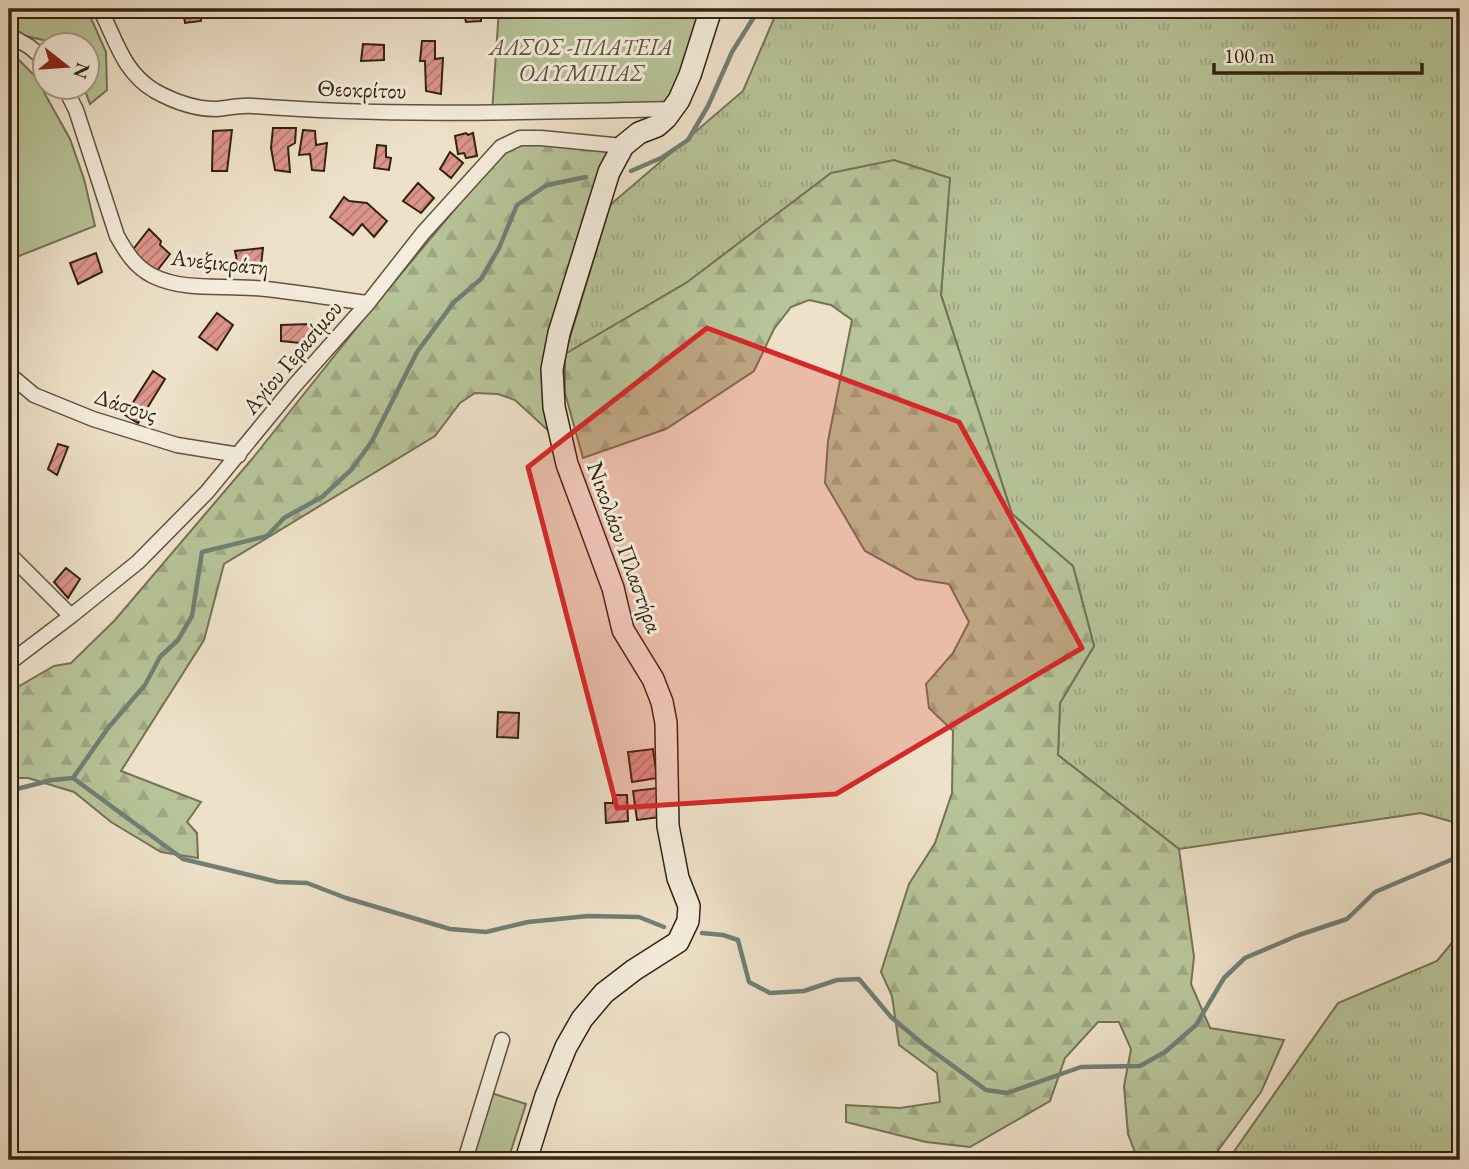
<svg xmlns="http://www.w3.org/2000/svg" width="1469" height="1169" font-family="'EB Garamond',serif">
<defs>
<pattern id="grass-tufts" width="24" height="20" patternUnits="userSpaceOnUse" patternTransform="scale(1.75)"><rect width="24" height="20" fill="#b7c398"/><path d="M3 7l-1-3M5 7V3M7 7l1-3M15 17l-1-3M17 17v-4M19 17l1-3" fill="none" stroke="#9ea782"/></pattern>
<pattern id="forest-firs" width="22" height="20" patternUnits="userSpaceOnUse" patternTransform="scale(1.75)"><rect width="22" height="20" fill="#b7c398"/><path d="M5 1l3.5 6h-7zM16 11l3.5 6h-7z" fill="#9ea782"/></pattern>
<pattern id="building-hatch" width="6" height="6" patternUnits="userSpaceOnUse" patternTransform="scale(1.75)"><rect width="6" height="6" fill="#dd958b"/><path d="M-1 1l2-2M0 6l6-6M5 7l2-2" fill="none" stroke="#b47970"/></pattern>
</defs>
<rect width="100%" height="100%" fill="#eee1c9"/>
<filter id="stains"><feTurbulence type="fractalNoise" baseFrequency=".00286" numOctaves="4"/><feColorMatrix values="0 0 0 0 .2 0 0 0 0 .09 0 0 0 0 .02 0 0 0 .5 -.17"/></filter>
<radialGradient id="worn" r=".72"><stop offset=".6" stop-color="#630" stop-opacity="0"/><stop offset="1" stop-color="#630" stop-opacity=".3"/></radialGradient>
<path fill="url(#grass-tufts)" stroke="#747354" stroke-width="2" d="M778 9H1460V824L1421 813 1179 849 1058 755 1060 703 1094 646 1073 566 1012 514 941 295 949 178 686 283 565 354 610 205 743 91Z
M1460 933V1160H1228L1338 1003 1437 961Z"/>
<path fill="url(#forest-firs)" stroke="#747354" stroke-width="2" d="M530 142 611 151 583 235 552 434 515 400 498 394 475 393 460 403 435 436 224 564 204 640 121 771 201 802 187 822 197 833 198 858 161 852 111 822 74 792 28 778H9V692L54 666 71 663 115 620 252 459 371 310 485 173 515 144Z
M894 160 950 178 941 295 1012 514 1073 566 1094 646 1060 703 1058 755 1179 849 1194 957 1191 984 1210 1028 1284 1040 1261 1092 1211 1160H1138L1128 1134 1124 1086 1131 1049 1119 1022H1098L1065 1058 1050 1101 970 1147 926 1142 846 1122V1105L900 1108 940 1102 937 1073 899 1045 892 996 881 972 909 884 935 843 952 793 953 731 929 708 926 684 953 653 969 622 949 584 916 579 865 551 825 483 828 441 852 320 831 305 809 300 791 307 774 329 754 371 666 429 583 458 565 393V354L686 283 831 173Z"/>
<path fill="#b7c398" stroke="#747354" stroke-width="2" d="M9 9H87L106 52 107 90 90 104 84 88H88V46L52 45 47 41 9 32Z
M499 9H709L673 109 492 113Z
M9 50 35 76 70 139 84 179 95 226 9 260Z
M488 1092 526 1104 508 1160H467Z"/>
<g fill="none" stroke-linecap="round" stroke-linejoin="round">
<path stroke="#707f75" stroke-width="4.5" d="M631 171 661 158 688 140 708 106 732 52 759 9
M73 778 183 859 278 882 307 883 346 898 450 929 486 932 528 922 588 916 639 917 664 927
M9 791 52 780 73 778 108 728 145 685 160 657 178 640 192 616 202 552 267 536 284 518 322 497 352 469 372 441 417 352 454 302 481 279 499 248 517 205 547 185 586 177
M702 933 723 935 738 940 749 982 770 993 804 991 837 980 859 979 891 1017 923 1044 986 1090 1007 1093 1081 1067 1140 1066 1165 1052 1196 1025 1224 978 1245 958 1299 935 1347 919 1375 892 1460 856"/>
</g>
<path fill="url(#building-hatch)" stroke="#322310" stroke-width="2" d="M183 9H200L201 21 185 23Z
M454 9H481V21L466 22 465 18 454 16Z
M422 41H435V59L443 58 441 94 426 91 425 61H420Z
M363 44 384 45V60L361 61Z
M273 128H296L295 143 288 147 290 172 275 170 271 148Z
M232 130 227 171H212L213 131Z
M303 130 315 131 316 145 327 143 324 171 312 170 310 154 299 155Z
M466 133 468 135 473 133 477 156 466 158 464 153 458 154 455 136Z
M377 145 386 146V157L391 158 389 170 374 168Z
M450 152 463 163 451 178 440 169Z
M418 183 434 198 421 213 403 201Z
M344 197 349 201 367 203 387 221 374 237 362 224 353 235 330 217Z
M149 229 161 241 160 245 170 254 156 272 131 252Z
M263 248 261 265 238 266 235 251Z
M96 253 102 272 78 284 70 263Z
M217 313 233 325 217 350 199 337Z
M310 324V344L281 341V325Z
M153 371 165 379 138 423 125 415Z
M58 444 68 447 57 475 48 469Z
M66 568 80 579 68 598 54 582Z
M498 712 519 713 518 738 497 737Z
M653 749 657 778 632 782 628 752Z
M658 788 661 817 637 820 633 791Z
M613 795H627L628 821 606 823 605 803H613Z"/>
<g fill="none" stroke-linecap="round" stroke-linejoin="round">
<g stroke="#61523e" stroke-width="17">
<path id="street" d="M100 9C116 40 123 72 155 91 173 101 195 109 216 109 228 108 240 105 253 106 393 117 533 112 673 109
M9 35 30 47 46 61
M65 88 76 110 117 236C126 252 135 267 153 276 184 291 220 285 254 288 292 291 330 298 368 303
M9 374 34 395 93 419 177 445 239 455
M9 554 71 616
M9 663 71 616 138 562 207 492 295 385 368 303 423 233 501 147 520 138H541L623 146
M465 1160 502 1040"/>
</g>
<g stroke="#322310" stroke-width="24">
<path id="secondary" d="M526 1160 546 1096 566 1047 582 1019 604 993 634 970 678 942 688 921 689 906 678 878 668 826 666 723 662 702 653 679 623 630 613 588 567 464 554 407 552 369 559 333 609 172 623 146 639 133 657 126 666 118 679 100 690 75 711 9"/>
</g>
<use href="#street" stroke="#f4ecdc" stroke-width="14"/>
<use href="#secondary" stroke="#f4ecdc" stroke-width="21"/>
</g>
<path fill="#d62828" fill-opacity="0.2" stroke="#d62828" stroke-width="5" stroke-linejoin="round" d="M707 328 959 422 1082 648 836 794 617 808 528 467Z"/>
<g text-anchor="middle" stroke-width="6" stroke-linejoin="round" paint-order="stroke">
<g font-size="23" font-style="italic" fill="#5a5339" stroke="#f4ecdc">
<text x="581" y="55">ΑΛΣΟΣ -ΠΛΑΤΕΙΑ<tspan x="581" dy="26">ΟΛΥΜΠΙΑΣ</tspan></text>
</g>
<g font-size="23" fill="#322310" stroke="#f4ecdc">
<text transform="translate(362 89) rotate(2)" y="8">Θεοκρίτου</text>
<text transform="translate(220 262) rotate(6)" y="8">Ανεξικράτη</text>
<text transform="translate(292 357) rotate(-50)" y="8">Αγίου Γερασίμου</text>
<text transform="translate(126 405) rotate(18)" y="8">Δάσους</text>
<text transform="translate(625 547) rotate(70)" y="8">Νικολάου Πλαστήρα</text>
</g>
</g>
<rect width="1469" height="1169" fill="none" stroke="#eee1c9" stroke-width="35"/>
<rect x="10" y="10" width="1448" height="1148" fill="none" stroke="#322310" stroke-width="3.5"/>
<rect x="18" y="18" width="1434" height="1134" fill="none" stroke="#322310" stroke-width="2"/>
<g transform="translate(66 66) rotate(107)"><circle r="33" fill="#f4ecdc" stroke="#a69c8a" stroke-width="2"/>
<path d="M0-5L12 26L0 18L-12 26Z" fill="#8f2418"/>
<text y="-10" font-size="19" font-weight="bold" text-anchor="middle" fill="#322310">N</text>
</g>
<path d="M1214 63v10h208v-10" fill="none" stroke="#322310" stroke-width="3.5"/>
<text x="1224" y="63" font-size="21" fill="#322310" stroke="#f4ecdc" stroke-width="5" paint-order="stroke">100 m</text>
<rect width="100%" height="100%" filter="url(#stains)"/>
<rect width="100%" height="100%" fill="url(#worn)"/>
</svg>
